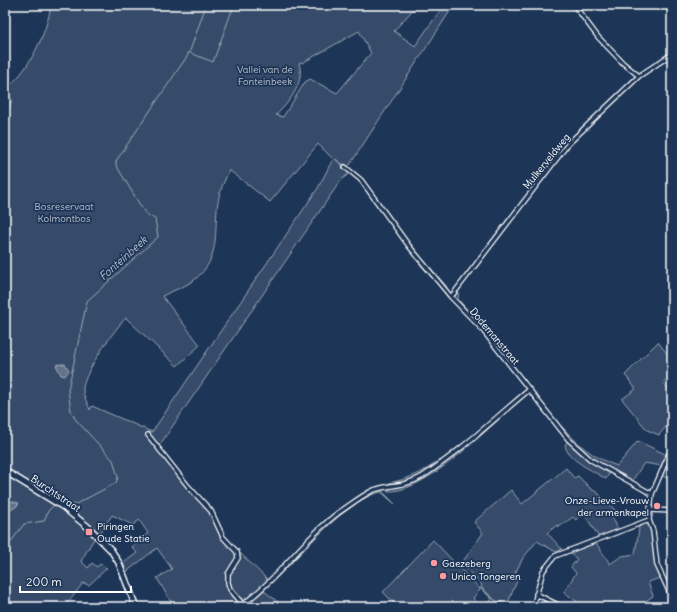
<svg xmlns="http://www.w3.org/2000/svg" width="677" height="612" font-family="Delius,sans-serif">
<rect width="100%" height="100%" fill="#1d3557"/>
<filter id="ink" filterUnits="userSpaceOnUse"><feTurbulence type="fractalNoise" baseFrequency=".025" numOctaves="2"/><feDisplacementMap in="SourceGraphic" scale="8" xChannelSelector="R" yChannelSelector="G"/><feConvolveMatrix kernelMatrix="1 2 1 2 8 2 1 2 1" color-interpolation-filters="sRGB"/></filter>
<g filter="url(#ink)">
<path fill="#364b69" stroke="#9aa5b4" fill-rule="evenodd" d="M51 5H417L394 31 415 46 444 5H454L349 166 347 167 335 159 351 172 341 180 159 446 150 435 158 450 194 496 213 515 218 530 227 544 237 553C236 560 233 563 230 568 221 581 233 593 240 604L236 607H174L157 578 172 569 157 548 125 573 122 564 137 553 132 547 148 533 139 520 133 525 112 515 99 535 68 506 5 467V118L12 100 5 89C28 73 47 33 51 5ZM359 31 371 53 337 93 310 79 305 82 283 117 276 115C290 102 305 82 299 63L301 62 302 63ZM318 144 333 159 318 188 152 432 92 406 90 410C88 404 83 396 83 389 83 374 115 328 126 318L177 366 200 345 162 296C172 291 184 287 193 281 225 257 211 225 220 193 222 185 226 178 229 170L270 202Z
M408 242 447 287 444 291 410 253 414 250Z
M459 288 458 299 509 360 508 361 455 300V293Z
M658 342 672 360V381L669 378 663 382 672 393V408L669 407 668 414 672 420 659 435 647 430 622 399 636 389 625 375Z
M499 417 500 418C476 440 421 494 387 491L389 483C411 478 422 473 440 460L443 463 457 453Z
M561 426C579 445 592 457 617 466L638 441 667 455 662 466 644 463 632 481 595 464 610 472 606 479C594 471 567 460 565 445L569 439 560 428Z
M667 460 672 464V480L660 475Z
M566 468 574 478 578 476 591 489 598 493 616 511 611 514 618 529 599 537 584 514 576 520 573 517 559 527 557 525 547 533 562 549 556 552 537 541 523 558 512 579 517 581 507 605 496 601 481 587 482 585 461 564 483 533 474 522 511 490 522 504Z
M5 474 60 507 95 537 81 561 88 568 92 563 97 567 100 564 107 568 89 585 83 583 65 607H5V510L13 509 19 504 5 500Z
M381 490 395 504 381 492C344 500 300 557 271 583L327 524 370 493Z
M645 522 651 528 654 560 660 578 648 582 653 596 647 600 651 605 656 603 659 607H584L564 592 576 573 571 567 577 559 570 553 596 543 610 564 622 556 635 554 639 529 637 525Z
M433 540 479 588H480C490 596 496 602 508 607H485L492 599 480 588V590L473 598 480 607H398L383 592Z
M239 552 269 581 244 602 232 589 229 576 239 557Z
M263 590 284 607H246V604Z"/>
<path fill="#617289" stroke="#a0aab8" d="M59 364H65L69 370 65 376 61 375 56 365Z
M5 500 19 503 13 509 5 510Z"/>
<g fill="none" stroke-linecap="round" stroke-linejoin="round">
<path stroke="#a0aab8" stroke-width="1" d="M190 51 206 5
M57 499 59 497 74 505 116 483 118 477 113 460 76 420 71 411 68 390 87 301 158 237 155 219 146 214 143 210 116 165V161L188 55V52L213 62 234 5
M5 550 24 524 44 521 48 511 54 505"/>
<g stroke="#fff" stroke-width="6">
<path id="street" d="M574 5 598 37 623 63 639 76
M345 167 361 180 409 246 451 297 481 328 568 439 591 460 652 494
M451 297 568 144 639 76 672 54
M148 435 188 486 211 511 223 537 237 552 238 558 228 574V583L230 589 245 607
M672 447 652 494 649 520 653 531 657 565 672 598
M651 510 672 511
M536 594 562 607
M239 607C278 580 302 540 338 513 349 506 362 495 374 490 391 484 405 487 423 476 461 451 494 419 529 390
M533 607 543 571 555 556 649 520"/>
</g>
<g stroke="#fff" stroke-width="8">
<path id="secondary" d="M5 471 62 506 88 527 111 550 119 563 136 607"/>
</g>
<use href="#street" stroke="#1d3557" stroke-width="3.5"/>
<use href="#secondary" stroke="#1d3557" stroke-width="5"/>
</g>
</g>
<g fill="#ff9aa2" stroke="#1d3557" stroke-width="1.5">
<circle cx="657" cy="506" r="4"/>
<rect x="85" y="528" width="8" height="8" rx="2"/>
<circle cx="434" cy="563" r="4"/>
<circle cx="443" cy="576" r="4"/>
</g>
<g text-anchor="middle" stroke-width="3.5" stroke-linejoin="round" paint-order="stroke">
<g font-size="10" fill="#b9c0ca" stroke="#1d3557">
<text x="265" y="73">Vallei van de<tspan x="265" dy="12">Fonteinbeek</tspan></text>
<text x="64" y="210">Bosreservaat<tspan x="64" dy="12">Kolmontbos</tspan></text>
</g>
<g font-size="10" fill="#fff" stroke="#1d3557">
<text transform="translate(546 161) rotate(-51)" y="4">Mulkerveldweg</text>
<text transform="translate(495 336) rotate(50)" y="4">Dodemanstraat</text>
<text transform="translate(56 493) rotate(34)" y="4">Burchtstraat</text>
</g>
<g font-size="10" fill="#fff" stroke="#1d3557" text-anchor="start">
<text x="649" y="504" text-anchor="end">Onze-Lieve-Vrouw<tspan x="649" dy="12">der armenkapel</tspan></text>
<text x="97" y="530">Piringen<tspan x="97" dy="12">Oude Statie</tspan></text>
<text x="442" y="567">Gaezeberg</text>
<text x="451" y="580">Unico Tongeren</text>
</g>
<g font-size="11" font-style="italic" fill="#b8c0ca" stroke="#1d3557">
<text transform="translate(123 258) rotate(-42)" y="4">Fonteinbeek</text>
</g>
</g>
<rect width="677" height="612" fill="none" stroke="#1d3557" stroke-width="20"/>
<rect x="10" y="10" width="657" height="592" fill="none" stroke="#fff" stroke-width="1.5" filter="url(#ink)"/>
<path d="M20 586v6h111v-6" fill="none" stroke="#ffffff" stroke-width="2"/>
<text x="26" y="586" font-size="12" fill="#ffffff" stroke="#1d3557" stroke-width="3" paint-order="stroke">200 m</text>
</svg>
